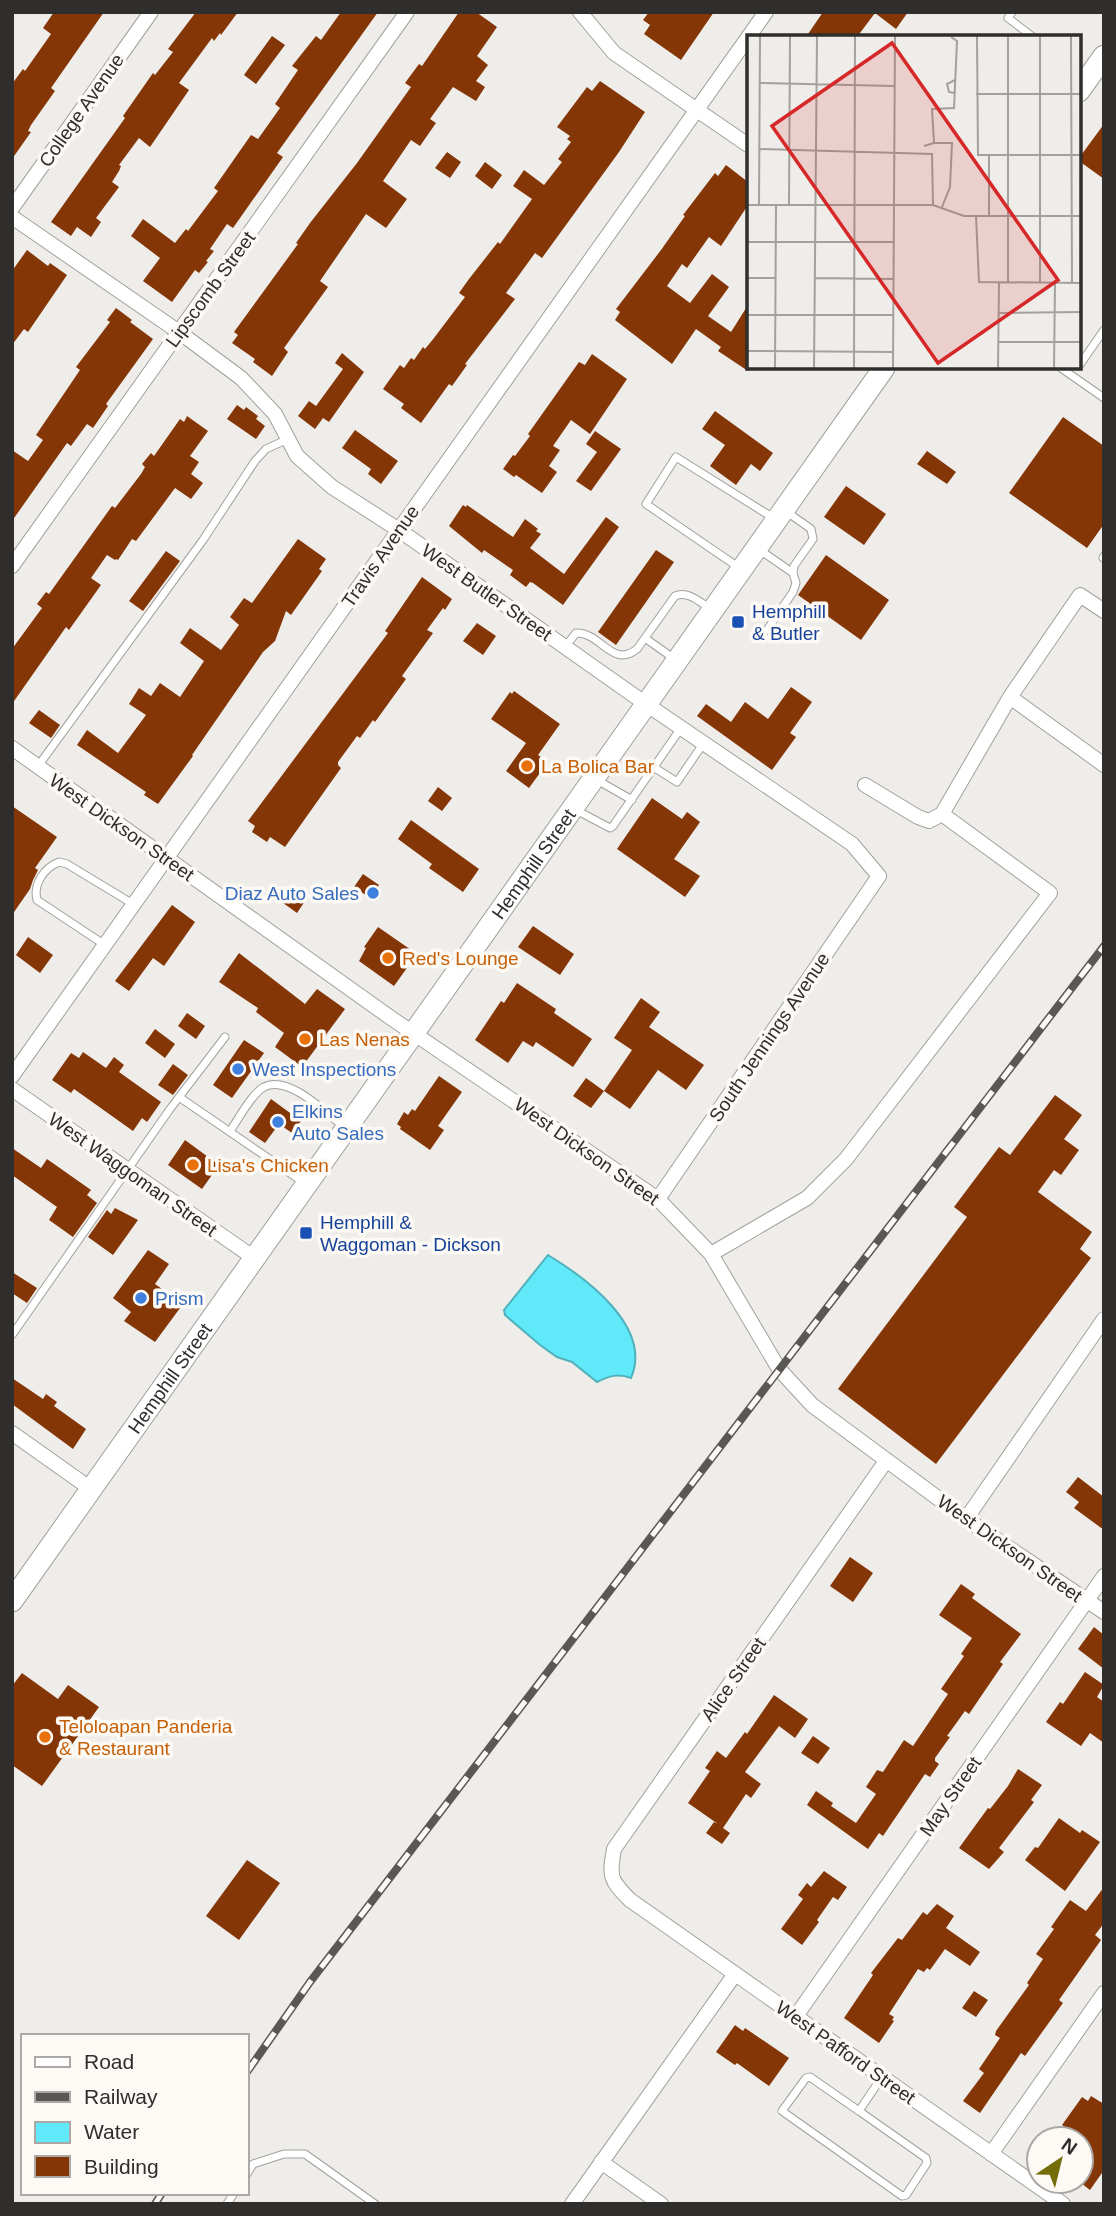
<svg xmlns="http://www.w3.org/2000/svg" width="1116" height="2216" font-family="Arial,sans-serif">
<rect width="100%" height="100%" fill="#efede9"/>
<path fill="#5fe9f9" stroke="#51b1bc" stroke-width="2" d="M548 1255C586 1278 653 1327 631 1378 618 1373 609 1376 597 1382L572 1362 557 1357 540 1345 505 1315 504 1310Z"/>
<path fill="#853607" d="M54 12H104L51 88 55 91 31 125 28 131 31 132 12 159V84L23 69 25 71 51 34 43 28Z
M196 12H238L221 35 220 33 214 41 212 38 179 83 189 90 150 147 139 138 119 165 121 166 119 171 112 182 119 187 96 218 101 222 91 237 77 227 71 236 51 222 125 118 123 116 153 73 155 75 173 52 168 49Z
M341 12H378L277 153 283 157 233 228 227 224 210 249 214 251 206 261 208 262 199 273 195 270 172 302 143 281 160 258 131 236 143 219 175 243 186 229 188 231 218 191 214 188 251 135 258 139 280 108 275 104 298 70 292 66 316 36 321 40Z
M459 12H476L497 27 477 56 488 65 476 81 485 87 476 101 453 87 430 119 436 123 420 146 411 140 383 181 407 199 386 228 366 214 320 281 328 287 284 348 288 352 272 376 253 362 255 359 232 343 238 335 234 332 298 244 296 243 310 223 357 163 411 87 405 83 419 64 422 66Z
M649 12H714L681 60 644 34 650 25 643 20Z
M823 12H908L896 29 875 13 857 37H806Z
M272 36 285 45 256 84 244 75Z
M600 81 645 112 619 152 542 258 535 253 506 293 515 299 465 364 467 365 452 386 449 384 421 423 401 408 404 404 383 389 400 365 404 368 411 358 414 360 423 347 425 349 434 338 465 297 459 293 469 279 498 242 500 244 532 199 513 186 524 170 544 185 562 162 558 159 571 142 567 139 570 136 557 127 587 87 592 91Z
M1104 124V179L1079 161V158Z
M447 152 461 162 450 178 435 168Z
M485 162 502 175 492 189 475 176Z
M726 165 748 182V205L721 246 709 237 687 268 682 264 667 286 690 303 712 274 729 287 708 316 731 332 748 305V371L718 351 721 347 696 329 672 364 615 320 620 312 616 309 661 250 685 216 683 215 715 173 718 176Z
M27 250 48 266 50 263 67 275 28 332 24 329 12 345V271Z
M116 308 132 320 130 322 153 339 106 404 108 406 93 428 87 424 71 446 67 443 12 521V450L28 461 43 440 36 435 80 370 76 367 110 322 107 320Z
M342 353 364 372 329 422 323 418 315 429 298 416 309 401 316 406 343 369 335 363Z
M592 354 627 379 590 434 571 420 553 446 560 450 549 466 557 472 542 493 516 475 514 477 503 469 513 455 515 456 530 436 528 434 579 362 585 365Z
M237 405 244 410 246 407 258 416 256 419 265 426 256 439 227 419Z
M715 411 773 453 760 471 751 464 736 485 710 466 725 445 702 429Z
M187 416 208 431 190 456 199 462 191 474 203 483 191 499 175 488 136 541 132 539 118 560 116 559 115 560 107 555 91 578 101 585 69 630 66 627 12 704V649L42 608 37 604 46 592 49 594 112 506 115 508 141 474 145 467 142 464 151 453 154 456 180 419 184 422Z
M1063 417 1104 446V524L1087 548 1009 493Z
M355 430 398 461 381 484 368 474 371 469 342 448Z
M595 431 621 449 591 491 576 481 597 452 586 444Z
M927 451 956 472 947 484 917 464Z
M846 486 886 514 864 545 824 517Z
M463 505 466 507 467 505 513 537 525 519 538 529 536 531 541 534 530 548 564 574 606 517 619 527 563 605 533 583 530 582 526 587 510 575 513 570 484 550 482 553 449 526Z
M298 539 326 559 319 569 322 571 291 615 286 611 275 641 263 652 192 755 193 756 158 804 144 795 146 792 77 745 87 730 118 753 146 715 129 704 139 688 151 696 160 683 180 697 204 661 180 643 190 628 221 650 239 625 230 617 244 598 252 603Z
M656 550 674 562 616 645 598 632Z
M166 551 180 561 143 611 129 601Z
M826 555 889 600 861 640 798 595Z
M422 577 452 599 445 610 443 608 427 630 433 633 402 676 406 679 375 722 373 720 360 738 357 736 338 762V765L341 768 285 847 270 837 267 842 252 832 255 826 248 821 388 633 385 631Z
M477 623 496 636 483 655 463 641Z
M791 687 812 702 790 733 796 737 772 770 697 716 706 704 731 722 745 702 768 719Z
M514 691 560 724 538 755 548 762 529 788 506 771 526 743 491 719 510 692 512 694Z
M39 710 60 725 51 738 29 723Z
M438 787 452 798 442 811 428 801Z
M652 798 682 819 687 812 700 822 674 859 700 876 685 897 617 849Z
M12 806 57 837 35 868 38 870 33 880 30 889 12 915Z
M411 820 479 869 463 892 429 868 432 864 398 839Z
M363 874 379 885 370 898 354 887Z
M287 888 305 901 297 913 279 900Z
M172 905 195 922 164 966 153 958 129 991 115 981Z
M533 926 574 954 560 975 518 947Z
M378 927 417 954 394 986 359 961 366 948 364 947Z
M28 937 53 955 40 973 16 955Z
M239 953 305 1004 317 989 345 1009 302 1067 275 1047 284 1033 256 1012 258 1008 219 982Z
M517 983 556 1009 554 1013 592 1039 573 1067 536 1042 533 1047 523 1041 508 1063 475 1040 501 1001 504 1003Z
M641 998 660 1012 649 1027 704 1065 686 1090 658 1070 630 1109 604 1091 632 1050 614 1038Z
M187 1013 205 1026 196 1039 178 1026Z
M155 1029 175 1044 165 1058 145 1043Z
M244 1040 264 1053 232 1098 213 1085Z
M83 1052 106 1068 114 1057 124 1065 119 1072 161 1102 147 1122 142 1118 133 1131 74 1089 71 1093 52 1080 71 1053 79 1058Z
M173 1064 188 1075 173 1095 158 1085Z
M439 1076 462 1092 438 1126 444 1130 430 1150 400 1129 401 1127 397 1124 404 1112 408 1115 412 1109 415 1111Z
M586 1078 604 1091 591 1108 573 1096Z
M1055 1095 1082 1115 1064 1139 1079 1150 1061 1175 1054 1170 1038 1192 1092 1232 1080 1249 1091 1258 936 1464 838 1389 967 1217 954 1207 999 1147 1010 1155Z
M271 1099 301 1121 292 1133 279 1124 265 1143 249 1132Z
M185 1140 219 1165 202 1189 168 1165Z
M12 1148 41 1168 47 1159 91 1190 87 1195 97 1203 73 1237 49 1220 57 1207 12 1175Z
M115 1208 138 1220 113 1255 88 1237 107 1210 111 1214Z
M148 1250 169 1264 155 1284 183 1304 155 1342 124 1321 131 1312 113 1298Z
M12 1272 37 1288 27 1303 12 1293Z
M12 1378 43 1399 46 1394 57 1402 54 1406 86 1429 73 1449 12 1404Z
M1078 1477 1104 1497V1530L1074 1508 1079 1502 1066 1492Z
M850 1557 873 1573 853 1602 830 1586Z
M961 1584 975 1594 972 1598 1021 1634 1000 1662 1003 1664 969 1714 965 1711 947 1736 950 1737 935 1758V1761L939 1764 930 1777 925 1774 883 1836 879 1833 868 1849 807 1805 816 1791 833 1803 831 1806 856 1823 876 1794 866 1787 877 1770 883 1772 904 1740 913 1746 948 1694 941 1689 964 1656 961 1654 972 1638 939 1615Z
M1094 1627 1104 1635V1669L1078 1649Z
M1085 1672 1104 1685 1097 1697 1104 1702V1743L1090 1733 1081 1746 1046 1722 1060 1702 1063 1704Z
M22 1673 58 1699 68 1685 99 1707 42 1786 12 1765V1686Z
M774 1695 808 1719 795 1738 779 1726 745 1772 761 1784 751 1798 746 1794 723 1828 730 1833 722 1844 706 1833 714 1822 718 1824 688 1803 710 1771 705 1768 717 1751 726 1758 745 1732 747 1734Z
M813 1736 830 1748 818 1764 801 1753Z
M1018 1769 1042 1785 1031 1800 1034 1802 999 1848 1004 1852 989 1869 959 1848 988 1808 990 1809 1008 1786Z
M1059 1818 1080 1833 1082 1830 1100 1842 1065 1891 1025 1860 1035 1847 1038 1848Z
M247 1860 280 1883 239 1940 206 1916Z
M824 1871 847 1887 838 1900 833 1897 817 1920 819 1922 802 1945 781 1929 803 1899 798 1895 807 1883 811 1887Z
M1104 1887V1923L1095 1935 1101 1940 1059 2000 1063 2003 1025 2056 1021 2053 980 2113 963 2101 984 2073 979 2069 1000 2038 995 2035 996 2031 1029 1985 1027 1983 1043 1959 1036 1954 1054 1929 1051 1927 1070 1900 1086 1911Z
M937 1904 954 1916 946 1928 980 1952 970 1966 945 1949 930 1970 927 1968 924 1972 918 1969 889 2014 894 2017 892 2020 894 2021 879 2043 844 2018 873 1975 871 1973 898 1938 902 1940 923 1912 927 1915Z
M974 1991 988 2000 976 2017 962 2008Z
M735 2025 743 2031 745 2028 789 2058 769 2086 737 2063 735 2065 716 2052Z
M1091 2096 1104 2104V2170L1090 2190 1081 2183V2139H1061L1068 2129 1062 2125 1082 2097 1088 2101Z"/>
<g fill="none" stroke-linecap="round" stroke-linejoin="round">
<g stroke="#a2a09c" stroke-width="9">
<path id="service" d="M1012 12 1008 18 1033 37
M1079 366 1104 330
M1061 368 1104 398
M760 550 793 573
M1103 558 1104 556
M741 569 646 504 676 457 775 519
M767 630 793 592 796 583 793 573 794 566 813 539 811 529 787 512
M645 638 676 660
M565 647 576 633C601 632 612 669 637 649L675 596C688 590 701 603 712 610
M38 766 203 540 255 461 266 449 288 439
M655 768 677 782 703 744
M597 780 632 800
M576 810 610 828 613 826 681 728
M105 945 37 900C33 884 44 868 59 862L67 864 133 904
M179 1097 306 1184
M230 1131C238 1120 252 1093 264 1087 288 1074 326 1113 344 1127
M12 1335 170 1109 225 1037
M859 2111 926 2158 927 2163 906 2195 902 2196 782 2111 806 2078 810 2077 859 2111 882 2077
M247 2174 253 2164 284 2154H305L375 2204
M227 2204 234 2193"/>
</g>
<g stroke="#a2a09c" stroke-width="16">
<path id="minor" d="M580 12 614 53 748 145
M12 208 151 12
M12 217 179 332 241 378 275 414 297 456 332 487 399 530 646 704 852 844 879 876 658 1199
M12 566 407 12
M1010 697 1104 765
M12 748 391 1018 658 1199 711 1254 779 1369 812 1405 966 1519 1104 1612
M865 785 918 817 929 821 942 814 1010 697 1080 595 1104 611
M12 1076 766 12
M12 1089 254 1258
M711 1254 807 1198 846 1159 1050 893 942 814
M12 1433 91 1489
M886 1461 614 1849C609 1877 610 1880 630 1900L1063 2204
M966 1519 1104 1319
M796 2016 1104 1576
M991 2154 1104 1993
M601 2162 661 2204
M572 2204 735 1974"/>
</g>
<g stroke="#a2a09c" stroke-width="23">
<g id="secondary">
<path d="M1079 91 1104 56"/>
<path id="s1" d="M12 1601 884 368"/>
</g>
</g>
<use href="#service" stroke="#fff" stroke-width="7"/>
<use href="#minor" stroke="#fff" stroke-width="14"/>
<use href="#secondary" stroke="#fff" stroke-width="21"/>
<g stroke="#595855" stroke-width="8">
<path id="rail" d="M247 2072 310 1982 1104 946
M155 2204 162 2193"/>
</g>
<use href="#rail" stroke="#fdfaf6" stroke-width="5" stroke-dasharray="16" stroke-linecap="butt"/>
</g>
<g fill="#1a4fb4" stroke="#fdfaf6" stroke-width="2.5">
<rect x="731" y="615" width="14" height="14" rx="3.5"/>
<rect x="299" y="1226" width="14" height="14" rx="3.5"/>
</g>
<g fill="#e8710a" stroke="#fdfaf6" stroke-width="2.5">
<circle cx="527" cy="766" r="7"/>
<circle cx="388" cy="958" r="7"/>
<circle cx="305" cy="1039" r="7"/>
<circle cx="193" cy="1165" r="7"/>
<circle cx="45" cy="1737" r="7"/>
</g>
<g fill="#3f7fe0" stroke="#fdfaf6" stroke-width="2.5">
<circle cx="373" cy="893" r="7"/>
<circle cx="238" cy="1069" r="7"/>
<circle cx="278" cy="1122" r="7"/>
<circle cx="141" cy="1298" r="7"/>
</g>
<g text-anchor="middle" stroke-width="7" stroke-linejoin="round" paint-order="stroke">
<g font-size="19" fill="#2f2e2c" stroke="#fdfaf6">
<text transform="translate(81 110) rotate(-55)" y="7">College Avenue</text>
<text transform="translate(210 289) rotate(-54)" y="7">Lipscomb Street</text>
<text transform="translate(380 556) rotate(-55)" y="7">Travis Avenue</text>
<text transform="translate(487 592) rotate(35)" y="7">West Butler Street</text>
<text transform="translate(122 827) rotate(35)" y="7">West Dickson Street</text>
<text dy="7" stroke="none"><textPath href="#s1" startOffset="903">Hemphill Street</textPath></text>
<text transform="translate(769 1037) rotate(-56)" y="7">South Jennings Avenue</text>
<text transform="translate(587 1151) rotate(35)" y="7">West Dickson Street</text>
<text transform="translate(133 1174) rotate(35)" y="7">West Waggoman Street</text>
<text dy="7" stroke="none"><textPath href="#s1" startOffset="273">Hemphill Street</textPath></text>
<text transform="translate(1010 1548) rotate(35)" y="7">West Dickson Street</text>
<text transform="translate(733 1679) rotate(-55)" y="7">Alice Street</text>
<text transform="translate(950 1796) rotate(-55)" y="7">May Street</text>
<text transform="translate(846 2052) rotate(35)" y="7">West Pafford Street</text>
</g>
<g font-size="19" fill="#164399" stroke="#fdfaf6" text-anchor="start">
<text x="752" y="618">Hemphill<tspan x="752" dy="22">&amp; Butler</tspan></text>
<text x="320" y="1229">Hemphill &amp;<tspan x="320" dy="22">Waggoman - Dickson</tspan></text>
</g>
<g font-size="19" fill="#c56008" stroke="#fdfaf6" text-anchor="start">
<text x="541" y="773">La Bolica Bar</text>
<text x="402" y="965">Red's Lounge</text>
<text x="319" y="1046">Las Nenas</text>
<text x="207" y="1172">Lisa's Chicken</text>
<text x="59" y="1733">Teloloapan Panderia<tspan x="59" dy="22">&amp; Restaurant</tspan></text>
</g>
<g font-size="19" fill="#366cbe" stroke="#fdfaf6" text-anchor="start">
<text x="359" y="900" text-anchor="end">Diaz Auto Sales</text>
<text x="252" y="1076">West Inspections</text>
<text x="292" y="1118">Elkins<tspan x="292" dy="22">Auto Sales</tspan></text>
<text x="155" y="1305">Prism</text>
</g>
</g>
<g transform="translate(747 35)">
<rect width="334" height="334" fill="#efede9"/>
<path fill="none" stroke="#a2a19d" stroke-width="2" d="M230 1 231 120H335M261 1V247M324 1 325 248M13 48 147 51M207 58 202 57 200 49 208 45M229 59H335M187 108H205L203 152 195 172M177 111 187 108 185 74 207 73 210 6 204 2M12 114 185 119 186 170M242 120V181M0 170H186L217 181H335M12 170 13 1M42 170 43 1M229 181 232 247 335 248M0 207H147M0 243H28M68 243 147 244M293 247V1M252 278 335 277M0 280H146M251 307H335M0 316 146 317M28 334 29 170M67 334 70 1M107 334 108 1M146 334 148 1M251 334 252 247M307 334 308 247"/>
<path fill="#d62828" fill-opacity="0.15" stroke="#d62828" stroke-width="3.5" d="M145 8 311 245 191 328 25 91Z"/>
<rect width="334" height="334" fill="none" stroke="#2f2e2c" stroke-width="3.5"/>
</g>
<rect width="1116" height="2216" fill="none" stroke="#2f2e2c" stroke-width="28"/>
<rect x="21" y="2034" width="228" height="161" fill="#fdfaf6" stroke="#aba8a5" stroke-width="2"/>
<rect x="35" y="2057" width="35" height="10" fill="#ffffff" stroke="#aba8a5" stroke-width="2"/>
<text x="84" y="2069" font-size="21" fill="#2f2e2c">Road</text>
<rect x="35" y="2092" width="35" height="10" fill="#595855" stroke="#aba8a5" stroke-width="2"/>
<text x="84" y="2104" font-size="21" fill="#2f2e2c">Railway</text>
<rect x="35" y="2122" width="35" height="21" fill="#5fe9f9" stroke="#aba8a5" stroke-width="2"/>
<text x="84" y="2139" font-size="21" fill="#2f2e2c">Water</text>
<rect x="35" y="2156" width="35" height="21" fill="#853607" stroke="#aba8a5" stroke-width="2"/>
<text x="84" y="2174" font-size="21" fill="#2f2e2c">Building</text>
<g transform="translate(1060 2160) rotate(35)"><circle r="33" fill="#fdfaf6" stroke="#aba8a5" stroke-width="2"/>
<path d="M0-5L12 26L0 18L-12 26Z" fill="#756d09"/>
<text y="-10" font-size="19" font-weight="bold" text-anchor="middle" fill="#2f2e2c">N</text>
</g>
</svg>
